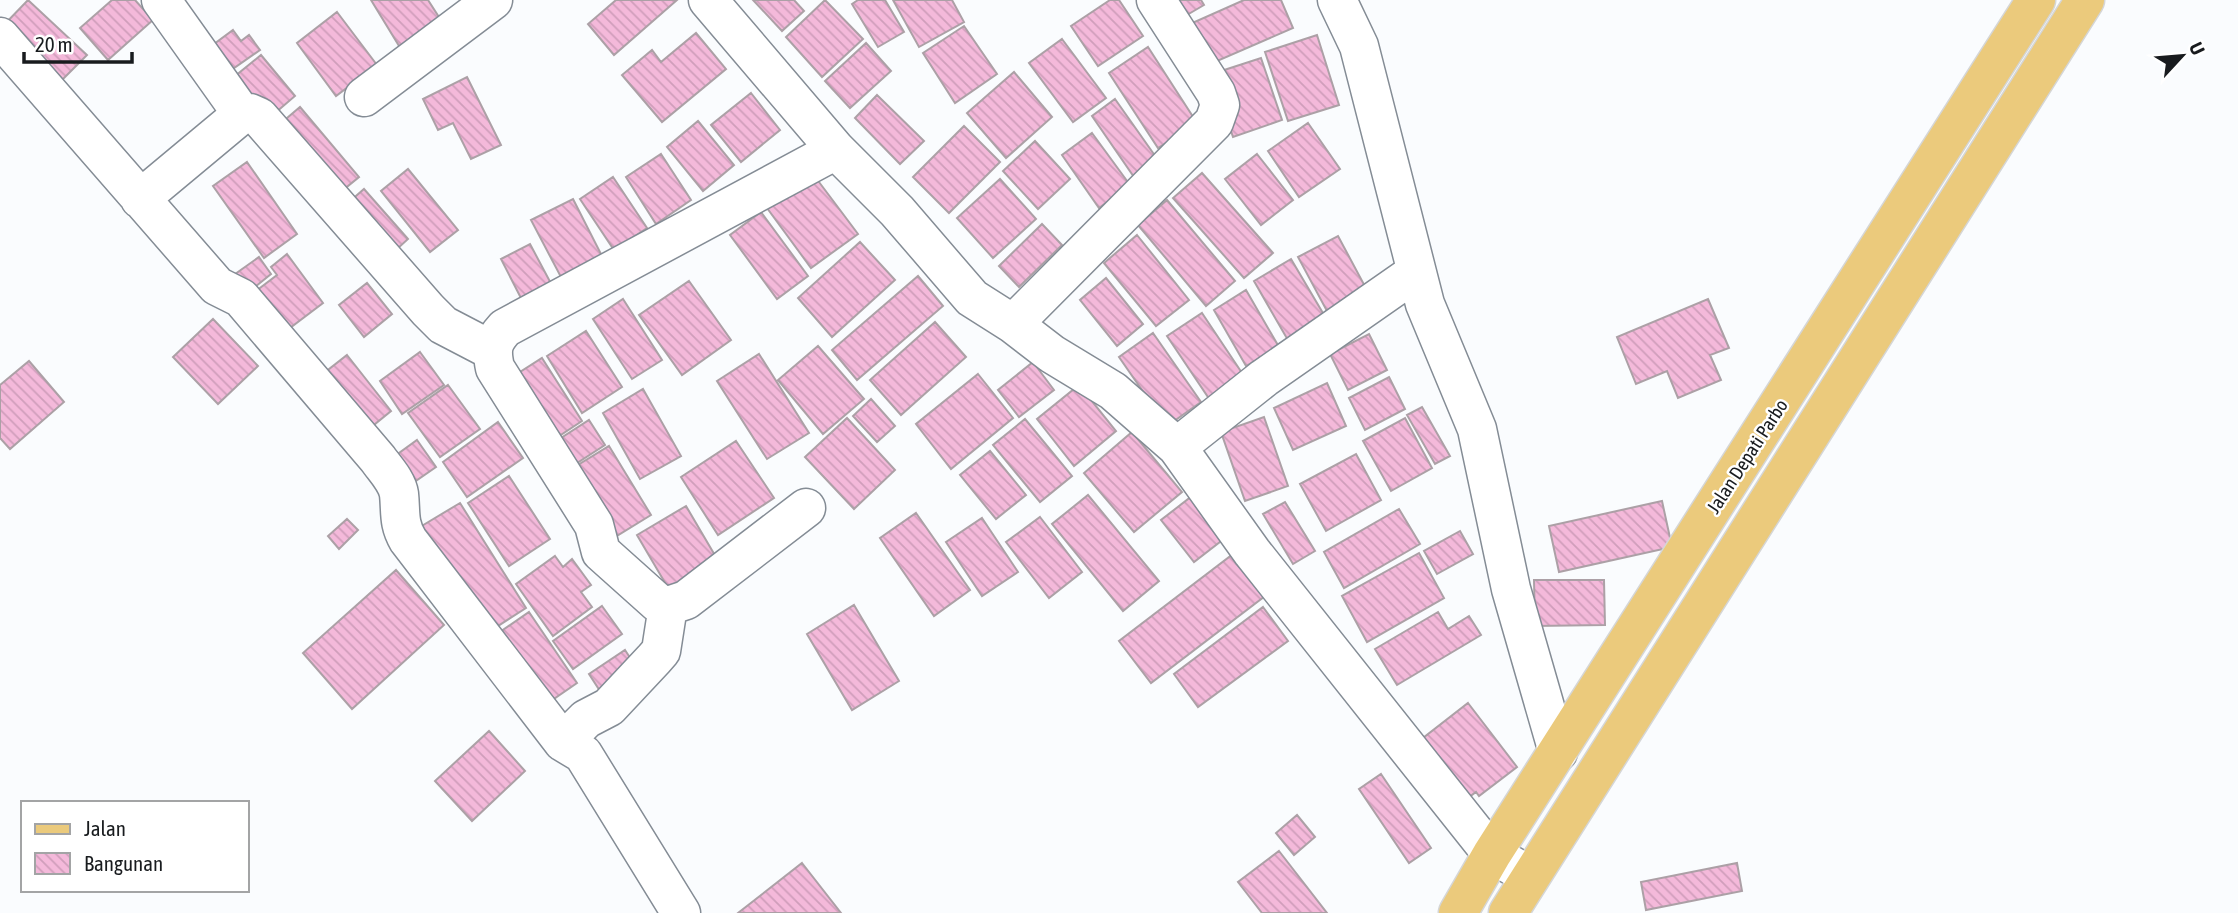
<svg xmlns="http://www.w3.org/2000/svg" width="2238" height="913" font-family="'Asap Condensed',sans-serif">
<defs>
<pattern id="building-back-hatch" width="6" height="6" patternUnits="userSpaceOnUse" patternTransform="scale(1.75)"><rect width="6" height="6" fill="#f4b9da"/><path d="M-1 5l2 2M0 0l6 6M5-1l2 2" fill="none" stroke="#d09ebb"/></pattern>
</defs>
<rect width="100%" height="100%" fill="#fafcfe"/>
<path fill="url(#building-back-hatch)" stroke="#aca0a6" stroke-width="2" d="M28 0 87 55 55 87 0 29Z
M112 0H135L153 20 108 60 80 28Z
M371 0H428L446 28 404 54Z
M616 0H677L614 55 588 24Z
M753 0H794L804 11 782 31Z
M825 0 863 39 822 77 786 37Z
M858 0H885L904 32 878 47 852 4Z
M893 0H952L964 22 919 47Z
M1110 0H1119L1143 36 1098 66 1071 26Z
M1162 0H1201L1204 5 1175 22Z
M1244 0H1281L1293 28 1208 65 1190 24Z
M337 12 377 65 336 96 297 43Z
M964 26 997 74 955 103 923 53Z
M233 30 241 41 249 35 260 50 224 75 206 50Z
M696 33 726 69 662 122 622 75 652 50 661 62Z
M1317 35 1339 105 1288 121 1265 52Z
M1062 39 1106 98 1073 122 1029 63Z
M866 43 891 71 850 108 825 81Z
M1148 47 1197 123 1158 148 1109 73Z
M261 55 295 96 268 119 234 77Z
M1261 58 1282 120 1233 137 1212 74Z
M1014 72 1052 117 1006 158 967 113Z
M467 77 501 145 471 159 453 123 438 130 423 99Z
M751 93 780 130 741 162 711 125Z
M877 95 924 141 900 164 855 118Z
M1115 99 1158 160 1134 177 1092 116Z
M300 107 359 177 332 199 274 129Z
M698 121 734 165 703 191 667 147Z
M1308 123 1340 169 1299 197 1268 151Z
M964 126 1000 162 949 213 913 177Z
M1092 133 1130 185 1099 208 1062 155Z
M1035 141 1070 179 1038 209 1003 171Z
M661 154 691 200 656 224 626 177Z
M1257 154 1293 200 1261 225 1225 179Z
M247 162 297 234 264 258 213 186Z
M408 169 458 230 430 252 381 191Z
M1202 173 1273 253 1244 278 1173 198Z
M813 174 858 234 811 268 767 208Z
M613 177 647 228 614 250 580 199Z
M1000 179 1036 219 993 258 957 218Z
M364 189 408 239 385 260 341 209Z
M573 199 603 258 562 279 531 220Z
M1167 200 1235 281 1206 306 1138 225Z
M761 212 808 276 777 299 730 235Z
M1042 224 1062 245 1019 287 999 266Z
M1137 235 1189 300 1156 326 1104 263Z
M1338 236 1368 292 1328 313 1298 257Z
M860 242 895 280 832 337 798 298Z
M530 244 555 291 525 306 501 259Z
M287 254 323 303 278 337 248 297 277 275 271 267Z
M259 257 271 274 245 295 231 277Z
M1291 259 1327 320 1289 342 1254 281Z
M918 276 943 306 857 380 832 350Z
M1106 278 1143 324 1117 346 1080 300Z
M689 281 731 340 682 375 639 315Z
M367 283 392 314 364 337 339 305Z
M1246 290 1279 347 1246 366 1214 310Z
M623 299 662 360 632 379 593 319Z
M1708 299 1729 348 1710 355 1721 380 1678 398 1667 371 1636 384 1617 337Z
M1202 313 1246 379 1212 403 1167 336Z
M213 319 258 366 218 404 173 357Z
M935 322 966 357 901 415 870 380Z
M586 331 622 387 582 413 547 356Z
M1153 333 1201 402 1167 426 1119 357Z
M1369 334 1387 370 1348 390 1330 354Z
M818 346 864 399 823 434 778 380Z
M420 352 444 385 402 414 380 381Z
M759 354 809 433 767 459 717 381Z
M347 355 391 411 364 433 319 377Z
M542 358 582 421 550 442 509 379Z
M29 361 64 402 10 449 0 438V385Z
M1033 362 1054 390 1019 417 998 390Z
M978 374 1013 418 951 469 916 424Z
M1389 377 1405 409 1365 430 1349 398Z
M1327 383 1346 426 1293 450 1274 408Z
M448 385 480 429 440 457 408 413Z
M1079 385 1116 431 1074 466 1037 419Z
M643 389 681 456 640 479 603 413Z
M871 399 895 426 877 442 853 416Z
M1422 407 1450 456 1435 464 1407 415Z
M1264 417 1288 486 1245 501 1221 432Z
M847 418 895 470 854 509 805 457Z
M1405 418 1432 468 1391 491 1363 441Z
M1025 419 1072 476 1040 502 993 445Z
M589 420 605 445 563 472 547 447Z
M498 422 523 458 467 497 443 462Z
M1132 432 1182 492 1134 532 1084 473Z
M417 440 436 467 407 487 388 461Z
M736 441 774 498 718 535 681 477Z
M609 446 651 515 615 537 573 468Z
M990 451 1026 495 996 519 960 475Z
M1356 454 1381 500 1326 531 1300 484Z
M509 476 550 539 509 566 468 503Z
M1088 495 1159 581 1123 611 1052 524Z
M1192 496 1225 538 1194 562 1161 520Z
M1662 501 1672 547 1559 572 1549 526Z
M1285 502 1315 551 1293 564 1263 514Z
M460 503 526 608 487 633 420 527Z
M686 506 720 564 671 593 637 535Z
M1399 509 1420 544 1344 588 1324 552Z
M916 513 970 590 934 616 880 538Z
M1040 517 1082 572 1049 598 1006 542Z
M982 518 1018 572 982 596 946 542Z
M347 519 358 530 339 549 328 536Z
M1460 531 1473 554 1437 574 1424 551Z
M1237 551 1269 593 1151 683 1119 641Z
M1419 553 1444 598 1367 642 1342 596Z
M555 556 563 567 572 559 591 585 581 592 592 607 553 636 516 584Z
M396 570 444 625 352 709 303 653Z
M1534 580H1604L1605 625 1535 626Z
M854 605 899 681 852 710 807 634Z
M602 606 622 634 573 669 553 641Z
M1263 607 1288 641 1198 707 1174 674Z
M529 612 577 683 545 705 497 634Z
M1438 612 1448 629 1469 616 1481 635 1397 685 1375 649Z
M625 650 638 670 602 694 589 674Z
M1468 703 1517 767 1479 796 1476 792 1460 804 1414 745Z
M489 731 525 771 472 821 435 781Z
M1381 774 1431 848 1409 863 1359 789Z
M1297 815 1315 837 1294 855 1276 833Z
M1279 851 1327 913H1262L1238 882Z
M802 863 841 913H738Z
M1737 863 1742 891 1646 910 1641 882Z"/>
<g fill="none" stroke-linecap="round" stroke-linejoin="round">
<g stroke="#848c95" stroke-width="41">
<path id="minor" d="M161 0 242 114
M708 0 836 150 897 211 972 298 1013 324 1052 354 1113 391 1177 447 1252 552 1492 854 1530 876
M1337 0 1359 46 1425 304 1477 429 1511 589 1558 752
M0 37 217 286 241 298 378 459C385 469 397 481 399 494 401 512 398 523 408 540L563 742 583 754 681 913
M364 97 493 0
M140 199 242 114 250 113 259 117 428 310 443 325 491 350
M1013 324 1214 122 1220 105 1216 93 1156 0
M1177 447 1264 378 1416 272
M806 508 686 600 668 606 658 603 601 552 594 525 495 368C491 349 492 342 505 328L836 150
M563 742 586 719 609 707 654 659 661 651 668 606"/>
</g>
<g stroke="#d5d6d6" stroke-width="41">
<path id="major" d="M1458 913 1492 854 2036 0
M1508 913 2085 0"/>
</g>
<use href="#minor" stroke="#fff" stroke-width="38"/>
<use href="#major" stroke="#ebca7c" stroke-width="38"/>
</g>
<g text-anchor="middle" stroke-width="5" stroke-linejoin="round" paint-order="stroke">
<g font-size="19" fill="#181b1e" stroke="#fff">
<text transform="translate(1747 456) rotate(-57)" y="7">Jalan Depati Parbo</text>
</g>
</g>
<rect x="21" y="801" width="228" height="91" fill="#ffffff" stroke="#a3a4a5" stroke-width="2"/>
<rect x="35" y="824" width="35" height="10" fill="#ebca7c" stroke="#a3a4a5" stroke-width="2"/>
<text x="84" y="836" font-size="21" fill="#181b1e">Jalan</text>
<rect x="35" y="853" width="35" height="21" fill="url(#building-back-hatch)" stroke="#a3a4a5" stroke-width="2"/>
<text x="84" y="871" font-size="21" fill="#181b1e">Bangunan</text>
<g transform="translate(2182 56) rotate(64)" stroke="#ffffff" stroke-width="5" paint-order="stroke">
<path d="M0-5L12 26L0 18L-12 26Z" fill="#181b1e"/>
<text y="-10" font-size="19" font-weight="bold" text-anchor="middle" fill="#181b1e">U</text>
</g>
<path d="M24 52v10h108v-10" fill="none" stroke="#181b1e" stroke-width="3.5"/>
<text x="35" y="52" font-size="21" fill="#181b1e" stroke="#ffffff" stroke-width="5" paint-order="stroke">20 m</text>
</svg>
